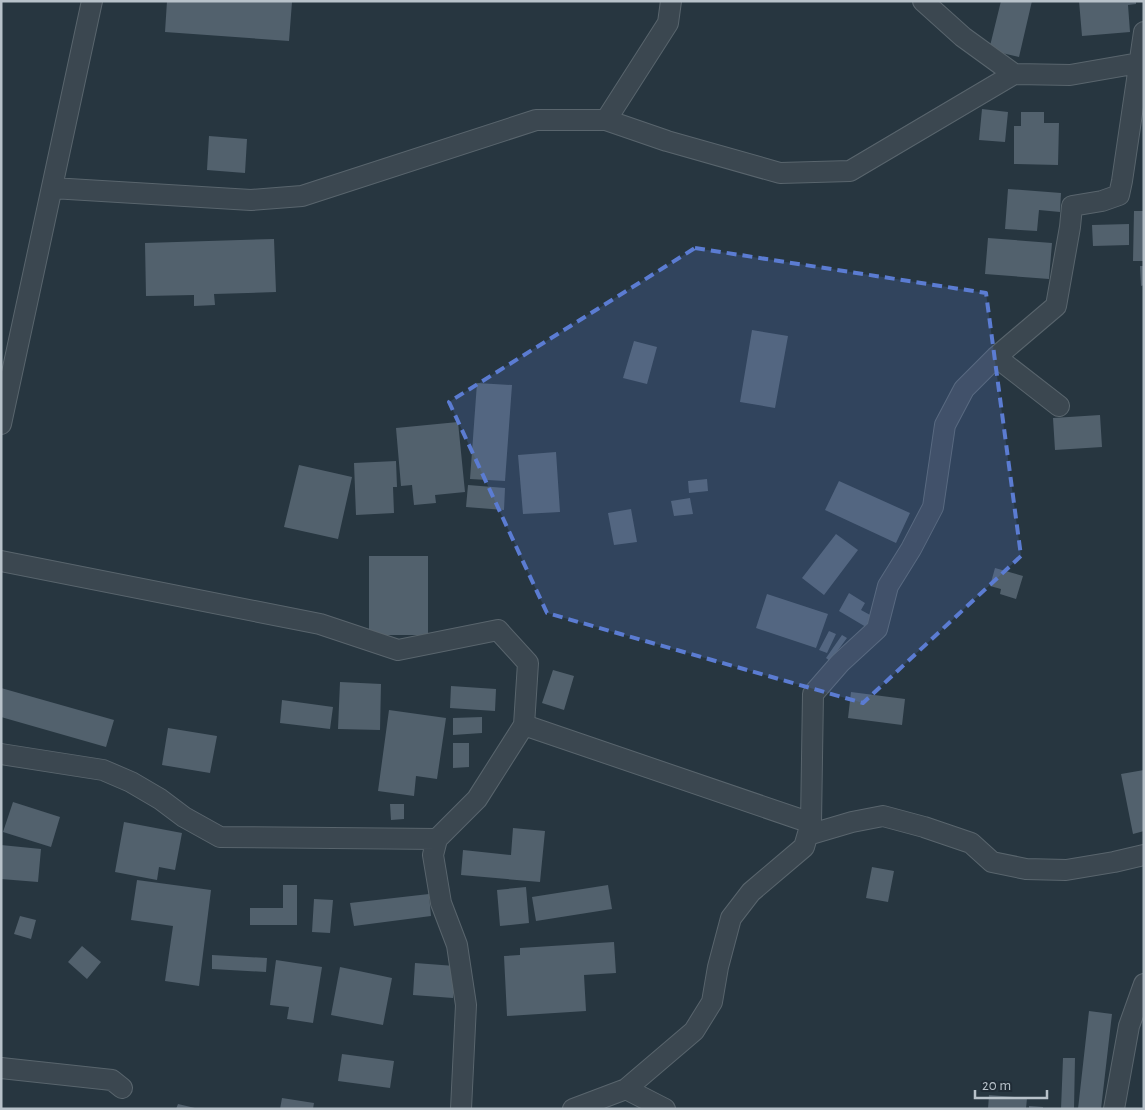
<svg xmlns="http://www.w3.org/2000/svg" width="1145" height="1110" font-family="'Alegreya Sans',sans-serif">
<rect width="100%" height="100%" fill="#273640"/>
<path fill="#52616d" d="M167 1 292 2 289 41 165 32Z
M1001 1H1032L1019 57 989 50Z
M1079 1H1136V4L1128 5 1130 32 1082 36Z
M982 109 1008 112 1005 142 979 140Z
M1021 112H1044V123H1059L1058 165 1014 164V126H1021Z
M209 136 247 139 245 173 207 170Z
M1008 189 1061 193 1060 212 1039 210 1037 231 1005 229Z
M1134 211H1144V261H1133Z
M1129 224V245L1093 246 1092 225Z
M988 238 1052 243 1049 279 985 274Z
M274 239 276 292 214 294 215 305 194 306V295L146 296 145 243Z
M1140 266H1144V285L1141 286Z
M752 330 788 336 775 408 740 402Z
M634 341 657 347 647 384 623 378Z
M477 383 512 385 505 481 470 479Z
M1100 415 1102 447 1055 450 1053 418Z
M458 422 465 492 435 495 436 503 414 505 412 485 401 486 396 428Z
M556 452 560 512 523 514 518 455Z
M396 461 397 487H393L394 513 356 515 354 463Z
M299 465 352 477 338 539 284 527Z
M707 479 708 491 689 493 688 481Z
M839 481 910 513 896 543 825 510Z
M468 485 505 488 504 510 466 507Z
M690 498 693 514 674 516 671 501Z
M631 509 637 542 614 545 608 513Z
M836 534 858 550 824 595 802 578Z
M369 556H428V635H369Z
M995 568 1023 576 1016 599 1000 594 1001 589 990 586Z
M849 593 865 603 861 610 872 616 866 627 839 611Z
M767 594 828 614 816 648 756 628Z
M829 631 836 634 827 653 819 650Z
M842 635 847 638 830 661 826 658Z
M553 670 574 676 564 710 542 703Z
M340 682 381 684 380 730 338 729Z
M451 686 496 689 495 711 450 708Z
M1 688 114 720 106 747 1 717Z
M851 692 905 699 902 725 848 718Z
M282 700 333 707 330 729 280 723Z
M389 710 446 718 437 779 416 776 414 796 378 791Z
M482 717V733L453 735V718Z
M168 728 217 736 210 773 162 765Z
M453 743H469V767L453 768Z
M1144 770V831L1133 834 1121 774Z
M13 802 60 817 51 847 3 832Z
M390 804H404V819L391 820Z
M124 822 182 833 175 870 159 867 157 880 115 872Z
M513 828 545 831 540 882 461 875 463 850 511 855Z
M1 845 41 849 38 882 1 879Z
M872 867 894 871 888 902 866 898Z
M137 880 211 890 199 986 165 981 173 926 131 920Z
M283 885H297V925H250V908H283Z
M608 885 612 909 536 921 532 897Z
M526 887 529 923 500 926 497 890Z
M429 894 431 916 354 926 350 903Z
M314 899 333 900 330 933 312 932Z
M20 916 36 920 31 939 14 934Z
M614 942 616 973 584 975 586 1011 507 1016 504 956 520 955V948Z
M82 946 101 962 87 979 68 962Z
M212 955 267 958 266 972 212 969Z
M276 960 322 967 313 1023 287 1019 289 1007 270 1005Z
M415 963 455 966 453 998 413 995Z
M340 967 392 978 383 1025 331 1015Z
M1089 1011 1112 1014 1101 1109H1078Z
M342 1054 394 1061 390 1088 338 1081Z
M1063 1058H1075L1074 1109H1061Z
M989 1095 1027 1098 1026 1109H988Z
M282 1098 314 1103 313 1109H280Z
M178 1104 195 1108V1109H176Z
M1029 1106 1043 1107V1109H1029Z"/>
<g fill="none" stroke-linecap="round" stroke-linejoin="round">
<g stroke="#59656d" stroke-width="22">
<path id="minor" d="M923 1 963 37 1014 74 1070 75 1139 63
M606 120 668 23 671 1
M52 188 251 200 302 196 536 120H606L667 141 780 173 850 171 1014 74
M996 357 1059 406
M1 424 92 1
M1 561 320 624 398 650 498 630 528 663 524 725 477 799 437 839 433 855 441 903 457 945 466 1005 461 1109
M524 725 811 823
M1 754 103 770 131 782 160 799 184 817 220 837 437 839
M808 835 852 822 883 816 924 827 971 843 992 862 1026 869 1066 870 1114 862 1144 855
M1 1068 112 1080 122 1088
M626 1089 665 1109
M573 1109 626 1089 694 1031 712 1002 718 967 731 918 751 892 804 847 811 823 813 694 840 663 877 629 888 586 911 549 933 507 945 425 964 389 996 357 1056 306 1070 227 1072 206 1102 201 1119 195 1122 181 1144 32
M1114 1109 1129 1026 1144 984"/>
</g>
<use href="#minor" stroke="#3b4750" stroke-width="20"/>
</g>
<path fill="#5b7cd2" fill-opacity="0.2" stroke="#5b7cd2" stroke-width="4" stroke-dasharray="10 6" stroke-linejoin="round" d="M695 248 986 293 1021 556 863 703 547 613 449 402Z"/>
<rect width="1145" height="1110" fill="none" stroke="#b8c2ca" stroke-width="5"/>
<path d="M975 1090v8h72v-8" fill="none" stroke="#b8c2ca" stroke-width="2.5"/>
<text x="982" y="1090" font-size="15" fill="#b8c2ca" stroke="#202c36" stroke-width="4" paint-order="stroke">20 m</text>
</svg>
